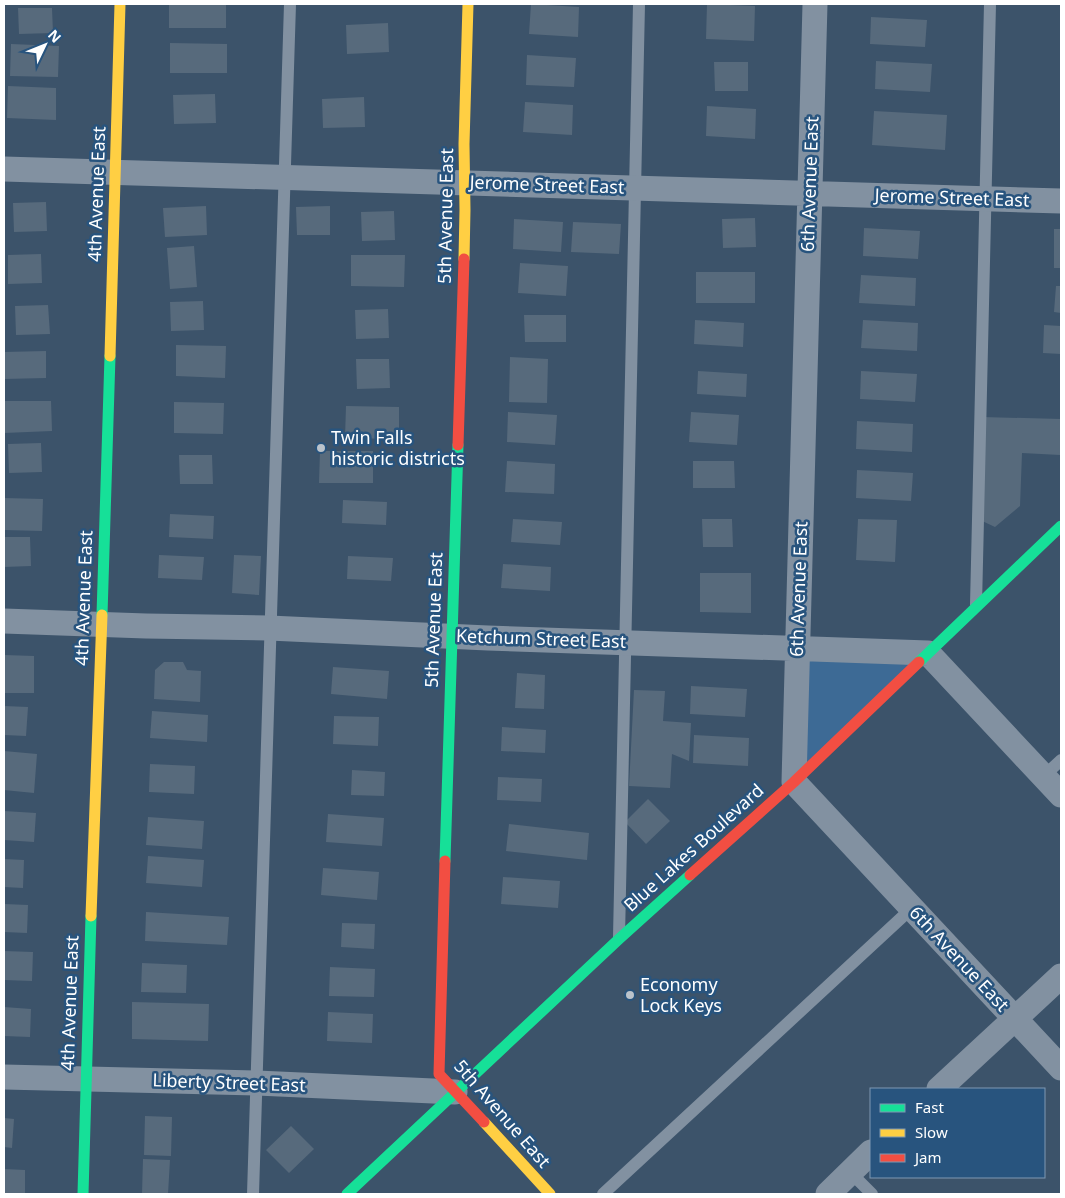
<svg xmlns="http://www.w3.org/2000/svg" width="1065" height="1198" font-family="'Noto Sans',sans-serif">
<rect width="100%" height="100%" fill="#3c536a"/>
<path fill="#3d6a95" d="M797 648 928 653 794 782Z"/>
<path fill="#576a7c" d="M169 4H226V28H169Z
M531 4 579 7 578 37 529 34Z
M707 4 755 6 754 41 706 39Z
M18 8H52L53 33 19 34Z
M871 17 927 20 925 47 870 44Z
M388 23 389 52 347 54 346 25Z
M170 43 227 44V73H170Z
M11 44 59 46 58 77 10 76Z
M527 55 576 58 574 87 526 85Z
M876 61 932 64 930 92 875 89Z
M714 62H748V91H715Z
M8 86 56 88V120L7 118Z
M215 94 216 123 174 124 173 95Z
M364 97 365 127 323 128 322 99Z
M525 102 573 105 572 135 523 132Z
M707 106 756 109 755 139 706 136Z
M874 111 947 115 945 150 872 145Z
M46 202 47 231 14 232 13 203Z
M206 206 207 235 165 237 163 208Z
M330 206V235H297L296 207Z
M394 211 395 240 362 241 361 212Z
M755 218 756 247 723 248 722 219Z
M514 219 563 222 561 252 513 249Z
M573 222 621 224 619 254 571 252Z
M864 228 920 231 918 259 863 256Z
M1054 229H1061V268H1054Z
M194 246 197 287 170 289 167 248Z
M41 254 42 283 8 284V255Z
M351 255H405L404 287 351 286Z
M520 263 568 266 566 296 518 293Z
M696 272H755V303H696Z
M861 275 916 278 915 306 859 303Z
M1056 286H1061V313L1054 312Z
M203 301 204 330 171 331 170 302Z
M48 305 50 334 16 335 15 306Z
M388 309 389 338 356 339 355 310Z
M524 315H566V342H525Z
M695 320 744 323 743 347 694 344Z
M863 320 918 323 917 351 861 348Z
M1044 325 1061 326V354L1043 353Z
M176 345 226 346 225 378 176 376Z
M46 351V378L4 379V352Z
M510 357 548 359 547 403 509 402Z
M356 359H389L390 388 357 389Z
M698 371 747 374 746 397 697 394Z
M861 371 917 374 915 402 860 399Z
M4 401H51L52 431 4 433Z
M174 402 224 403 223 434 174 433Z
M346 406 399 407V439L345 438Z
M508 412 557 415 555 445 507 442Z
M691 412 739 415 737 445 689 442Z
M982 417 1061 419 1060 455 1022 453 1020 506 995 527 980 520Z
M857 421 913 424 912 452 856 449Z
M41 443 42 472 9 473 8 444Z
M320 451H373V483H319Z
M179 455H212L213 484H180Z
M507 461 555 464 554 494 505 492Z
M693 461H734L735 488H693Z
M857 470 913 473 911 501 856 498Z
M4 498 43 499 42 531 4 530Z
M343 500 387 502 386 525 342 523Z
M170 514 214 516 213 539 169 537Z
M513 519 562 522 560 545 511 542Z
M702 519H732L733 547H703Z
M858 519 897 520 895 562 856 560Z
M4 537H30L31 566 4 567Z
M159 555 204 557 202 580 158 578Z
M234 555 261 556 259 595 232 593Z
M348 556 393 558 391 581 347 579Z
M503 564 551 567 550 591 501 588Z
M700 573H751V613L700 612Z
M4 655 34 656V693H4Z
M164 662H183L187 670 201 671 200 702 154 699 155 670Z
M333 667 389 671 387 699 331 694Z
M517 673 545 675 544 709 515 708Z
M691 686 747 689 745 717 690 714Z
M634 690 665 691 663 721 691 723 689 761 672 754 670 788 629 786Z
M4 706 28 707 26 736 4 735Z
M152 711 208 715 207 742 150 738Z
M334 716 379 717 378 746 333 744Z
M502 727 546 730 545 753 501 751Z
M694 735 749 738 748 766 693 763Z
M4 751 37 754 34 793 4 790Z
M150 764 195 766 194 794 149 792Z
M352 770 385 772 384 796 351 795Z
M498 777 542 779 541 802 497 800Z
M648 799 670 821 646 844 625 822Z
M4 811 36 813 34 842 4 840Z
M328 814 384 818 382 846 326 842Z
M148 817 204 821 202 849 146 845Z
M509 824 589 833 587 860 506 851Z
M148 856 204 860 202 887 146 883Z
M4 859 24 860 23 888 4 887Z
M323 868 379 872 377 900 321 895Z
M503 877 560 881 558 908 501 904Z
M4 904 28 905 27 933 4 932Z
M146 912 229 917 227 945 145 941Z
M342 923 375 924 374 949 341 947Z
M4 951 33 952 32 981 4 980Z
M142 963 187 965 186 993 141 992Z
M330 967 375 969 374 997 329 996Z
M132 1002 209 1004 208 1041 132 1039Z
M4 1007 31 1009 30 1037 4 1036Z
M328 1012 373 1014 372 1043 327 1041Z
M145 1116 172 1117 171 1156 144 1155Z
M4 1118 14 1119 12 1148 4 1147Z
M291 1126 314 1149 289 1173 266 1150Z
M143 1159 170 1160 168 1194H142Z
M4 1169 25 1170V1194H4Z"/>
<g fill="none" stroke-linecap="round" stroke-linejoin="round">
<path stroke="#8291a1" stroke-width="12" d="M976 605 990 4
M1044 776 1061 760
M619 937 639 4
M850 1172 872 1194
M253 1194 290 4
M603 1194 912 908"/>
<path stroke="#8291a1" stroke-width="25" d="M815 4 794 782 1061 1068
M4 169 1061 201
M4 621 146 626 269 628 488 638 928 653 1061 795
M4 1077 257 1083 455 1092
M939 1089 1061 976
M828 1194 871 1152"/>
<path stroke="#16e098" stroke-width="11" d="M102 615 110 356
M919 662 1061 526
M445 861 458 445
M83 1194 91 916
M347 1194 619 939 690 875"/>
<path stroke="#ffcf43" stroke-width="11" d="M464 259 465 210 464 144 468 4
M110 356 120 4
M91 916 102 615
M484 1122 550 1194"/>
<path stroke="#f24e42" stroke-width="11" d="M458 445 464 259
M445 861 439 1074 484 1122
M690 875 794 782 919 662"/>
</g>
<g fill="#bbc3cb" stroke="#28547e" stroke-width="2">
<circle cx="321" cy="448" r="5"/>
<circle cx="630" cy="995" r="5"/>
</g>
<g text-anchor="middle" stroke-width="5" stroke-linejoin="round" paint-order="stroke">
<g font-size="18" fill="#fff" stroke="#28547e">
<text transform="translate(810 184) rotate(-88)" y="6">6th Avenue East</text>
<text transform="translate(547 185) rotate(2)" y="6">Jerome Street East</text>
<text transform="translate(97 194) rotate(-88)" y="6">4th Avenue East</text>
<text transform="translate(952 198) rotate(2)" y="6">Jerome Street East</text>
<text transform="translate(446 216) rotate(-89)" y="6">5th Avenue East</text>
<text transform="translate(799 589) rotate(-88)" y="6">6th Avenue East</text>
<text transform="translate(84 598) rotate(-88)" y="6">4th Avenue East</text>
<text transform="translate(434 620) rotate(-88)" y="6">5th Avenue East</text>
<text transform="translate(541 639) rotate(2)" y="6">Ketchum Street East</text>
<text transform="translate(694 848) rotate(-42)" y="6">Blue Lakes Boulevard</text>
<text transform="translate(959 959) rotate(47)" y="6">6th Avenue East</text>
<text transform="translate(70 1003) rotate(-88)" y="6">4th Avenue East</text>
<text transform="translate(229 1083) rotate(2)" y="6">Liberty Street East</text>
<text transform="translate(502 1114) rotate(49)" y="6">5th Avenue East</text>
</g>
<g font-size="18" fill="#fff" stroke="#28547e" text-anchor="start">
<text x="331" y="444">Twin Falls<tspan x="331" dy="21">historic districts</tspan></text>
<text x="640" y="991">Economy<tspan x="640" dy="21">Lock Keys</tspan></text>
</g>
</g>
<rect width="1065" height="1198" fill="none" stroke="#ffffff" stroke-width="10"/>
<rect x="870" y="1088" width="175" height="90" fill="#28547e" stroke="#7e98b2"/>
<rect x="880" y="1104" width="25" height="8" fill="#16e098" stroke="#7e98b2"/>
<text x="915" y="1113" font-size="15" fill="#ffffff">Fast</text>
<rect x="880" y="1129" width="25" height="8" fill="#ffcf43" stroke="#7e98b2"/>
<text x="915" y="1138" font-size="15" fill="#ffffff">Slow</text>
<rect x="880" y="1154" width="25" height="8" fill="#f24e42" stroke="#7e98b2"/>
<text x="915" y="1163" font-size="15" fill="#ffffff">Jam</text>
<g transform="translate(45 45) rotate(47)" stroke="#28547e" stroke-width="4" paint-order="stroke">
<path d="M0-4L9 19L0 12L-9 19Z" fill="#ffffff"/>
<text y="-8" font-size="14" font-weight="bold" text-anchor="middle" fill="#ffffff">N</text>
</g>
</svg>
